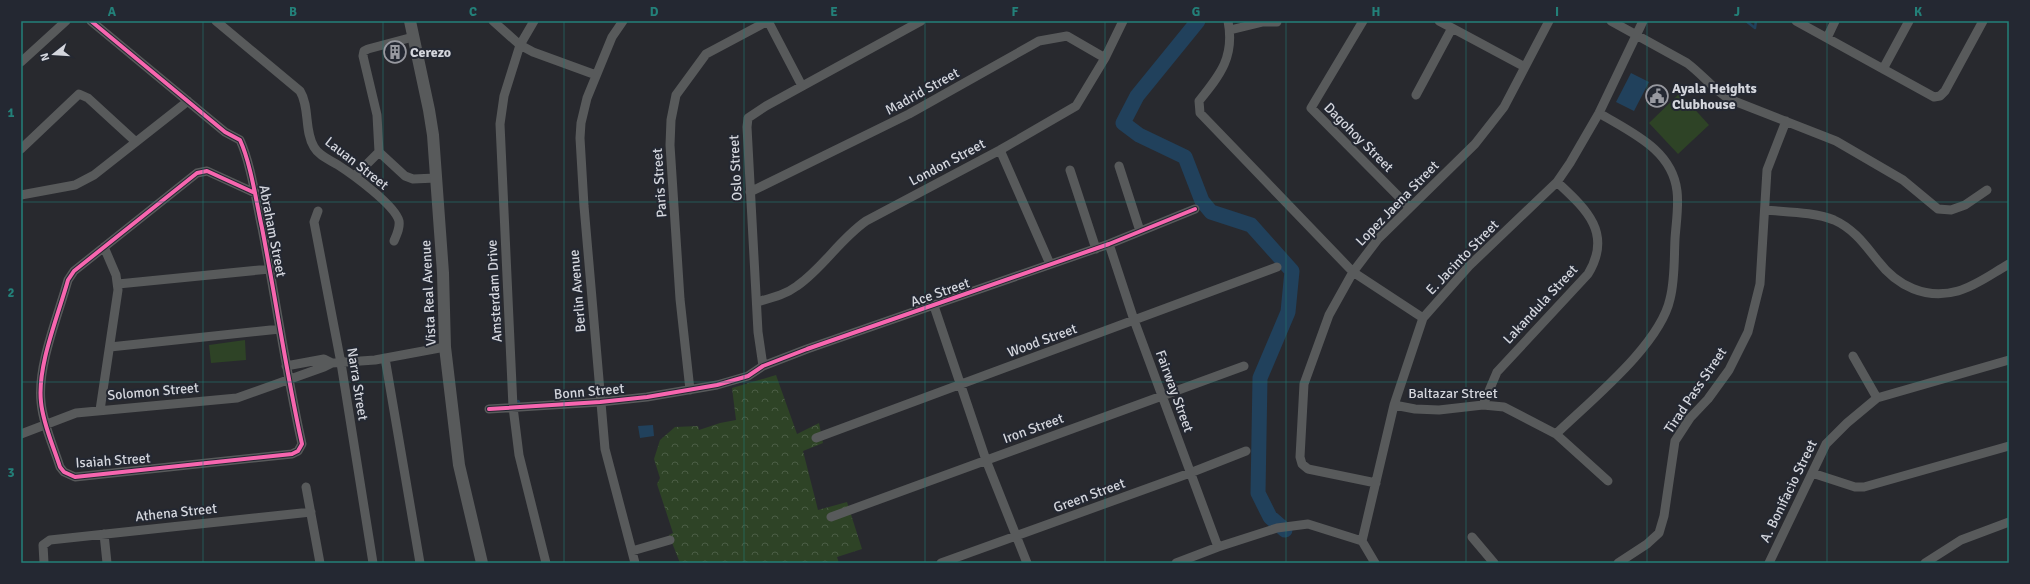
<svg xmlns="http://www.w3.org/2000/svg" width="2030" height="584" font-family="Signika,sans-serif">
<defs>
<pattern id="forest-crowns" width="20" height="18" patternUnits="userSpaceOnUse"><rect width="20" height="18" fill="#2e4326"/><path d="M2 6a3 3 0 1 1 6 0M12 15a3 3 0 1 1 6 0" fill="none" stroke="#4b5d45"/></pattern>
</defs>
<rect width="100%" height="100%" fill="#28292e"/>
<path fill="url(#forest-crowns)" d="M776 375 797 434 819 423 823 443 803 451 818 510 847 502 862 549 837 557 839 563H680L669 535 673 533 657 484 660 478 654 459 660 440 675 427 698 426 699 430 720 423 736 420 732 388Z"/>
<path fill="#2e4326" d="M1680 93 1709 125 1678 154 1649 123Z
M245 340 246 360 211 363 209 345Z"/>
<path fill="#21415c" d="M1631 73 1649 82 1634 111 1616 102Z
M653 425 654 436 640 438 638 426Z"/>
<g fill="none" stroke-linecap="round" stroke-linejoin="round">
<path stroke="#21415c" stroke-width="2.5" d="M1746 21 1755 28 1756 21
M518 401 519 402"/>
<path stroke="#21415c" stroke-width="15" d="M1198 21 1137 96 1123 123 1139 135 1185 157 1202 201 1211 212 1251 225 1292 271 1288 312 1260 378 1258 493 1270 517 1285 530"/>
<path stroke="#585a5b" stroke-width="9" d="M91 21 225 132 240 140C251 164 256 201 262 228 276 300 286 372 302 444L298 451 292 454 75 477 64 472 60 467C53 445 43 424 41 402 37 366 58 316 68 280L74 271 197 173 207 171 255 193
M216 21 300 91C310 107 304 131 314 147 319 156 330 160 338 165 352 174 395 205 399 221 400 228 397 234 394 241
M493 21 520 45 533 52 596 75
M534 21 520 45 504 96 500 124 513 407 519 455 546 563
M623 21 612 37 587 98 581 123 580 138 584 206 605 449 635 563
M1228 21C1235 57 1220 75 1199 101L1200 113 1353 272 1423 318
M1363 21 1311 108 1409 207
M1439 21 1525 67
M1611 21 1687 63C1703 75 1712 88 1729 99L1836 141 1903 180 1938 209 1951 210 1965 205 1987 190
M1796 21 1934 97 1940 96 1945 91 1983 21
M1230 30 1263 22H1277
M413 37 368 49 364 51 363 56 377 115 379 152 405 176 413 179 436 178
M1827 38 1835 21
M21 62 66 21
M1883 69 1909 21
M1416 95 1452 28
M21 149 79 94 88 98 136 142
M1000 150 1050 264
M1119 166 1140 231
M1070 170 1096 249
M355 176 379 152
M750 192 909 114 1039 41 1067 36 1105 58
M21 195 75 185 94 175 188 101
M1765 210C1786 212 1815 212 1834 220 1854 229 1865 245 1878 261 1897 286 1926 300 1958 291 1976 286 1993 273 2009 264
M318 211 314 222 341 363 373 563
M1109 244 1134 320 1218 547
M118 284 270 269
M757 302C771 298 785 295 797 286 823 268 839 240 866 221L1000 150 1076 106 1105 58 1123 21
M934 306 986 460 1027 563
M110 347 280 329
M1853 356 1877 398
M385 358 420 563
M286 366 324 359 332 363 375 360 445 347
M763 366 758 332 747 127 748 118 766 106 921 21
M690 390 680 299 670 145 671 120 676 95 706 54 768 21 802 86
M1394 405 1415 409 1439 410 1483 405 1504 407 1556 434 1608 481
M1483 405 1497 372 1588 274C1613 233 1586 209 1557 182
M489 409 600 402 647 397 717 385 748 376 763 366 807 349 1109 244 1195 209
M100 410 118 290 116 275 104 247
M21 434 76 413 237 398 324 367 332 363
M1556 434C1590 401 1660 345 1670 299 1675 280 1674 259 1675 239 1676 223 1679 206 1677 191 1672 149 1630 132 1599 113
M816 438 1277 267
M1812 473 1855 487H1864L2009 446
M1376 483 1308 469 1302 464 1300 457 1304 384 1329 315 1353 272 1378 239 1475 144 1504 107 1549 21
M306 487 320 563
M831 517 1244 366
M104 534 107 563
M1472 537 1494 563
M1362 541 1394 405 1423 318 1469 266 1557 182 1570 163 1599 113 1643 21
M632 551 670 540
M44 563 43 545 50 540 311 512
M941 563 1190 473 1246 451
M1176 563 1218 547 1277 528 1308 524 1362 541 1375 563
M1618 563 1647 544 1659 533 1664 516 1675 441 1690 418 1708 399 1729 370 1748 332 1760 284 1767 170 1786 121
M1769 563 1826 444 1847 423 1877 398 2009 360
M1925 563 1961 540 2009 522"/>
<path stroke="#585a5b" stroke-width="12" d="M410 21 429 110 433 135 443 273 445 347 459 465 482 563"/>
<g stroke="#242832" stroke-width="6">
<path id="cycleway" d="M91 21 225 132 240 140C251 164 256 201 262 228 276 300 286 372 302 444L298 451 292 454 75 477 64 472 60 467C53 445 43 424 41 402 37 366 58 316 68 280L74 271 197 173 207 171 255 193
M489 409 600 402 647 397 717 385 748 376 763 366 807 349 1109 244 1195 209"/>
</g>
<use href="#cycleway" stroke="#f766af" stroke-width="4"/>
</g>
<path fill="none" stroke="#238079" stroke-width="1" stroke-opacity="0.55" d="M203 21V563M383 21V563M564 21V563M744 21V563M925 21V563M1105 21V563M1286 21V563M1466 21V563M1647 21V563M1827 21V563M21 202H2009M21 382H2009"/>
<defs>
<g id="building-ring" transform="scale(1.15)"><circle r="9.5" fill="#242832" stroke="#9899a0" stroke-width="1.5"/><path d="M-4-6H4V6H1V3H-1V6H-4ZM-2.5-4.3h1.7v1.8h-1.7ZM.8-4.3h1.7v1.8H.8ZM-2.5-1h1.7V.8h-1.7ZM.8-1h1.7V.8H.8Z" fill="#9899a0"/></g>
<g id="civic-ring" transform="scale(1.15)"><circle r="9.5" fill="#242832" stroke="#9899a0" stroke-width="1.5"/><path d="M-.6-6.5H3V-4.5H.6V-3L4-1V1h2V6H-6V1h2V-1L-.6-3ZM-1.2 2.5V6h2.4V2.5Z" fill="#9899a0"/></g>
</defs>
<g fill-rule="evenodd">
<use href="#building-ring" x="395" y="52"/>
<use href="#civic-ring" x="1657" y="96"/>
</g>
<g text-anchor="middle" stroke-width="4" stroke-linejoin="round" paint-order="stroke">
<g font-size="14" font-weight="bold" fill="#d4d6dd" stroke="#242832" text-anchor="start">
<text x="410" y="57">Cerezo</text>
<text x="1672" y="93">Ayala Heights<tspan x="1672" dy="16">Clubhouse</tspan></text>
</g>
<g font-size="14" fill="#d4d6dd" stroke="#242832">
<text transform="translate(922 91) rotate(-29)" y="5">Madrid Street</text>
<text transform="translate(1359 137) rotate(45)" y="5">Dagohoy Street</text>
<text transform="translate(947 162) rotate(-28)" y="5">London Street</text>
<text transform="translate(357 163) rotate(38)" y="5">Lauan Street</text>
<text transform="translate(735 168) rotate(-93)" y="5">Oslo Street</text>
<text transform="translate(659 183) rotate(-94)" y="5">Paris Street</text>
<text transform="translate(1397 203) rotate(-46)" y="5">Lopez Jaena Street</text>
<text transform="translate(273 231) rotate(79)" y="5">Abraham Street</text>
<text transform="translate(1462 257) rotate(-46)" y="5">E. Jacinto Street</text>
<text transform="translate(494 291) rotate(-93)" y="5">Amsterdam Drive</text>
<text transform="translate(577 291) rotate(-95)" y="5">Berlin Avenue</text>
<text transform="translate(940 292) rotate(-19)" y="5">Ace Street</text>
<text transform="translate(428 293) rotate(-93)" y="5">Vista Real Avenue</text>
<text transform="translate(1540 304) rotate(-47)" y="5">Lakandula Street</text>
<text transform="translate(1042 340) rotate(-20)" y="5">Wood Street</text>
<text transform="translate(358 384) rotate(81)" y="5">Narra Street</text>
<text transform="translate(1695 390) rotate(-56)" y="5">Tirad Pass Street</text>
<text transform="translate(153 391) rotate(-5)" y="5">Solomon Street</text>
<text transform="translate(589 391) rotate(-5)" y="5">Bonn Street</text>
<text transform="translate(1175 391) rotate(70)" y="5">Fairway Street</text>
<text x="1453" y="398">Baltazar Street</text>
<text transform="translate(1033 428) rotate(-20)" y="5">Iron Street</text>
<text transform="translate(113 460) rotate(-4)" y="5">Isaiah Street</text>
<text transform="translate(1788 491) rotate(-64)" y="5">A. Bonifacio Street</text>
<text transform="translate(1089 495) rotate(-20)" y="5">Green Street</text>
<text transform="translate(176 512) rotate(-6)" y="5">Athena Street</text>
</g>
</g>
<rect width="2030" height="584" fill="none" stroke="#242832" stroke-width="44"/>
<g transform="translate(54 54) rotate(253)" stroke="#242832" stroke-width="3" paint-order="stroke">
<path d="M0-3L7 15L0 10L-7 15Z" fill="#d4d6dd"/>
<text y="-6" font-size="11" font-weight="bold" text-anchor="middle" fill="#d4d6dd">N</text>
</g>
<rect x="22" y="22" width="1986" height="540" fill="none" stroke="#238079" stroke-width="1.5"/>
<g font-size="13" text-anchor="middle" font-weight="bold" fill="#238079">
<text x="112" y="16">A</text>
<text x="293" y="16">B</text>
<text x="473" y="16">C</text>
<text x="654" y="16">D</text>
<text x="834" y="16">E</text>
<text x="1015" y="16">F</text>
<text x="1196" y="16">G</text>
<text x="1376" y="16">H</text>
<text x="1557" y="16">I</text>
<text x="1737" y="16">J</text>
<text x="1918" y="16">K</text>
<text x="11" y="117">1</text>
<text x="11" y="297">2</text>
<text x="11" y="477">3</text>
</g>
</svg>
